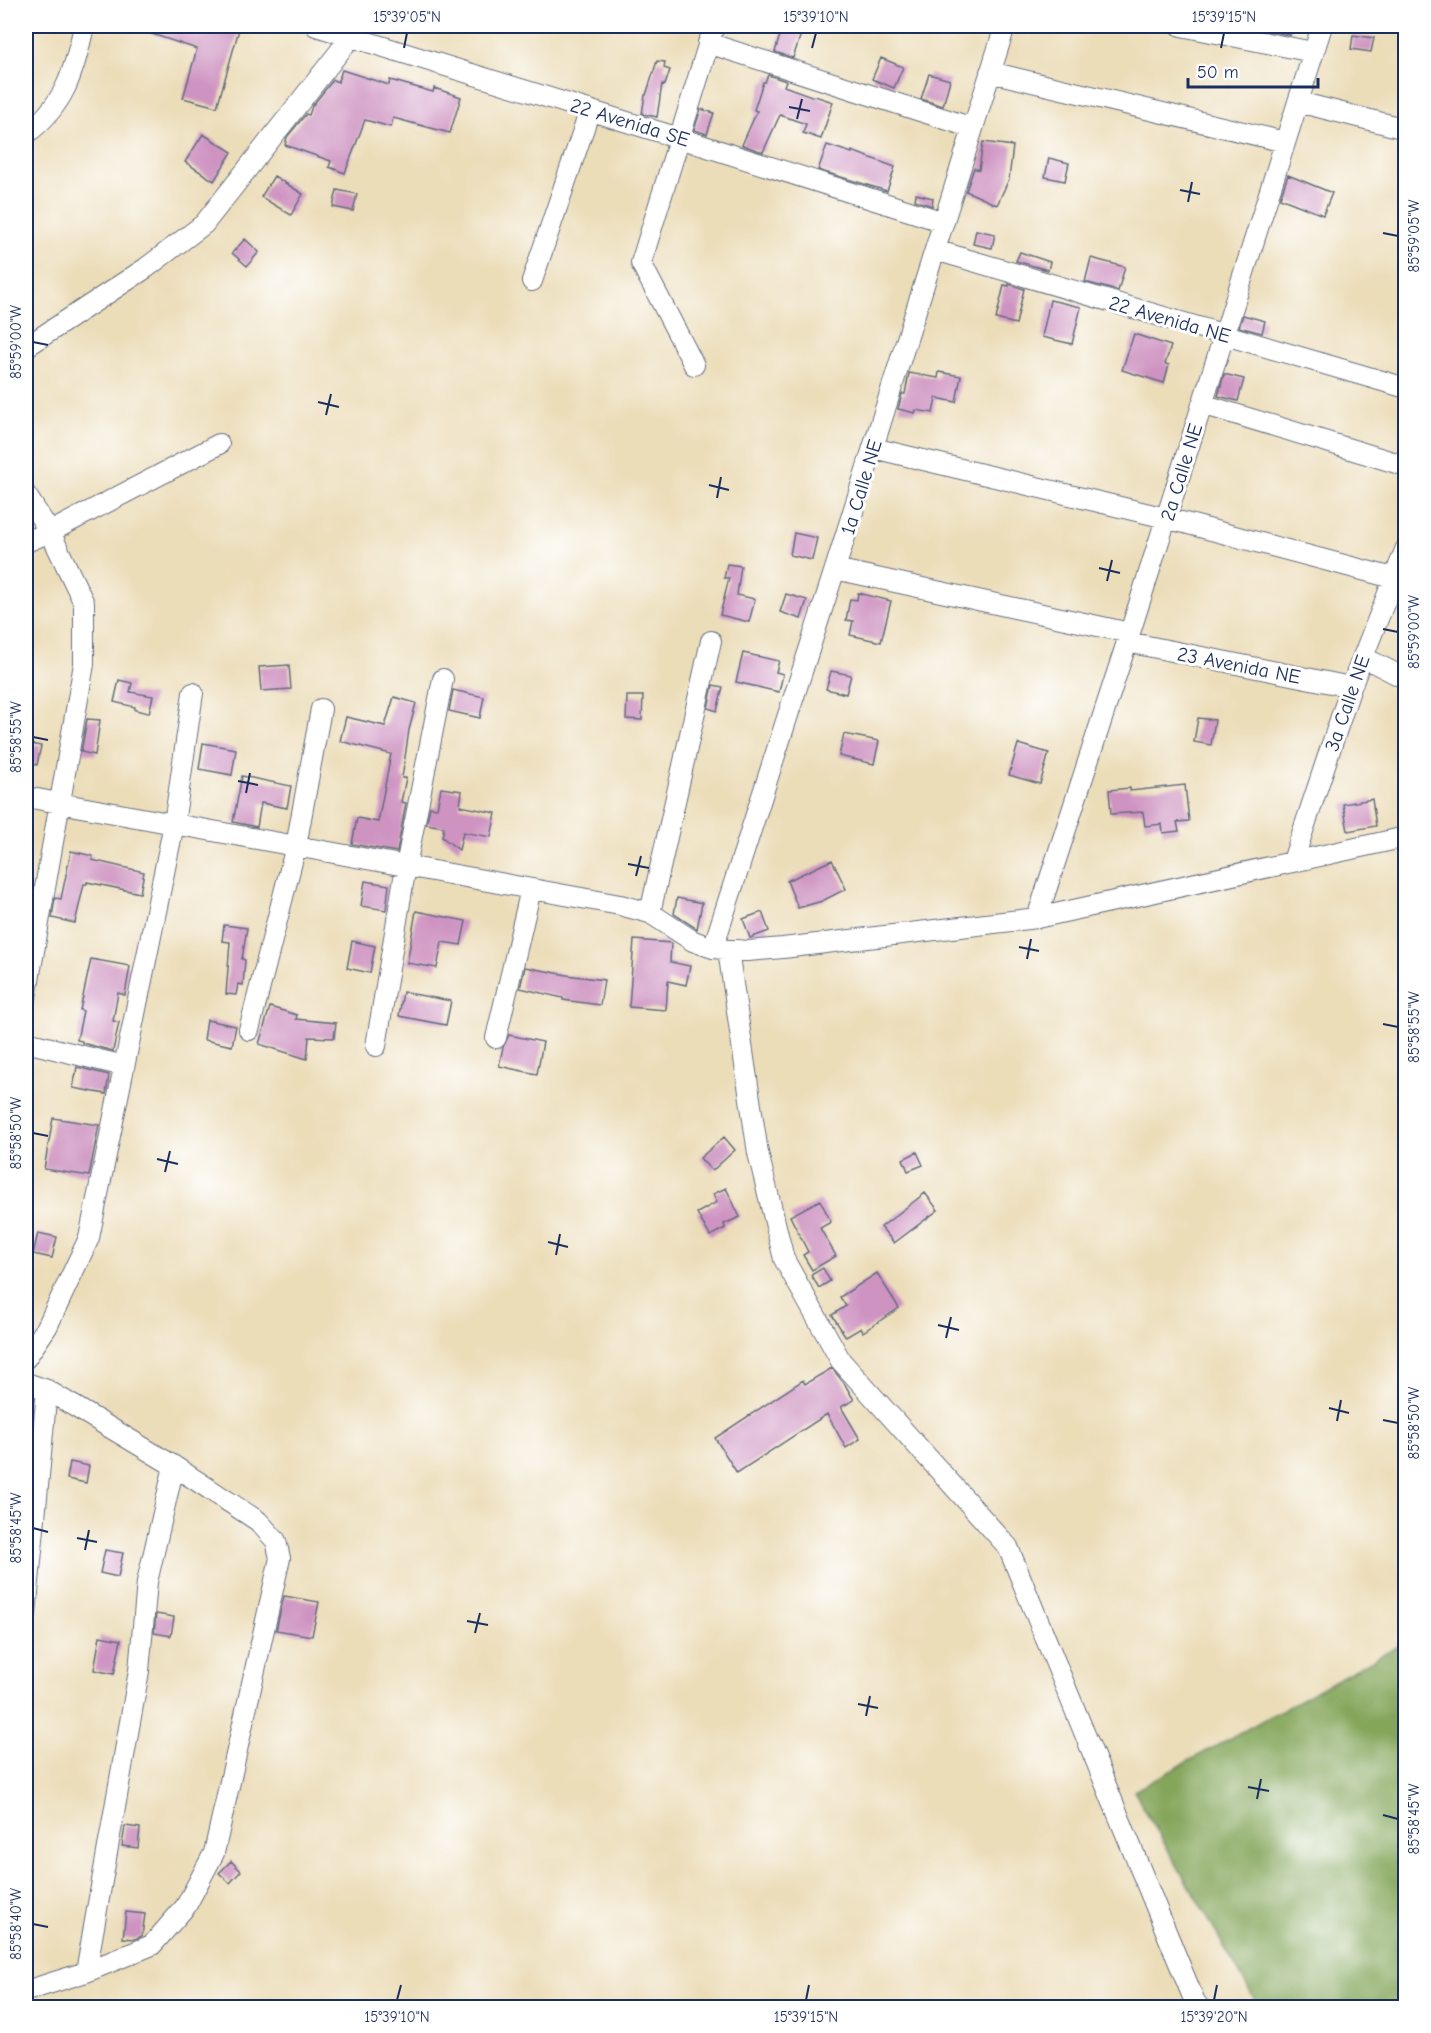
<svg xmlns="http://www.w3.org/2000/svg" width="1431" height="2033" font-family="'Comic Neue',sans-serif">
<rect width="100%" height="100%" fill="#fff"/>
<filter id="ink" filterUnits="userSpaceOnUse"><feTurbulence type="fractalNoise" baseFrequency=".0167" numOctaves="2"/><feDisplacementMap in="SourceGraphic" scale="12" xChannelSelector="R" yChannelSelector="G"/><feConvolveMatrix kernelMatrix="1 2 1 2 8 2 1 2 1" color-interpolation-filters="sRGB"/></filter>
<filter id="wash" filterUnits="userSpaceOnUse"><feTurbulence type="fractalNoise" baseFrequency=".008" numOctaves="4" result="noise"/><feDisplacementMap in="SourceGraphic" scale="24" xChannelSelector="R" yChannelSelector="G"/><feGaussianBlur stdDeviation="1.35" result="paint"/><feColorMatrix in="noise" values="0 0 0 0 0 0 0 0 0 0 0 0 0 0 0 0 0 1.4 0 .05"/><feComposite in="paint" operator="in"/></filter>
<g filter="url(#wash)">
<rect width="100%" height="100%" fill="#ecddb9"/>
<path fill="#84a65a" stroke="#506a5c" stroke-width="1.5" d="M1405 1642V2007H1259L1134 1791Z"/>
<g id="blocks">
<path fill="#ce93c1" d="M134 26H240L217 107 183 98 197 49 134 28Z
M1245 26H1292L1290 35Z
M782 28 801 34 793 58 775 52Z
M1353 35 1374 38 1371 52 1351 49Z
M881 58 903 67 894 88 872 79Z
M657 61 665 62 664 68 670 70 665 85 662 84 657 117 642 114 645 95H646Z
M342 70 389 85 390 80 433 92 434 88 461 97 450 133 393 118 391 127 365 120 345 173 329 167 331 161 285 145 287 137 306 114 309 115 312 106 333 80 338 82Z
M929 74 950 80 943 106 921 99Z
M768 75 786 81 784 86 814 97 815 96 833 102 821 139 803 133 806 124 780 115 763 152 742 145 757 111 754 110 763 82H765Z
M701 109 714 113 707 134 694 130Z
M203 134 232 152 214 181 185 162Z
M983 142 1013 146 1009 179 997 205 966 191 974 168 979 170Z
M827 145 852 153V151L895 167 887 191 818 170Z
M1049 158 1069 163 1065 181 1045 177Z
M1288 175 1332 193 1323 215 1280 198Z
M274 176 303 194 291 215 261 197Z
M337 190 357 194 353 211 333 207Z
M916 194 933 198 932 206 915 200Z
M976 230 995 234 992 248 973 244Z
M245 239 259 252 247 266 232 253Z
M1020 252 1050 262 1048 270 1016 261Z
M1091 258 1125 267 1118 291 1085 282Z
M1009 284 1024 289 1016 324 996 319 1004 285 1009 286Z
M1050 300 1081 307 1072 344 1042 337Z
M1243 315 1265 321 1262 333 1239 327Z
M1134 334 1171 346 1165 364 1169 365 1164 383 1122 370Z
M939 372 961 376 956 402 936 398 933 413 916 410 915 413 898 409 902 394H905L909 373 938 378Z
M1224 374 1244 379 1238 401 1218 396Z
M794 533 817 538 812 560 790 555Z
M727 564 741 566 737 595 755 599 749 622 720 615 729 578H724Z
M858 593 891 601 881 642 850 635 853 621 846 620 850 599 857 600Z
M786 594 807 600 801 619 780 612Z
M743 653 779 661 776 672 783 674 779 692 736 682Z
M289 665 291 689 261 691 259 667Z
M831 671 851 675 846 694 826 689Z
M119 680 132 683 130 692 153 696 149 713 135 710V707L114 702Z
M713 685 723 687 717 711 708 708Z
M453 690 484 697 480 718 449 711Z
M627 696H643L642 720 626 719Z
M394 697 416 703 409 730 402 778H406L401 802 406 803 397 852 352 844 357 818 378 822 391 754 340 741 346 717 385 726Z
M1198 718 1215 720 1211 745 1194 742Z
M87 719 100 720 95 755 81 752Z
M844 734 879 741 874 764 839 756Z
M26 743 41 746 37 765 26 763Z
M203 743 236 749 232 775 199 769Z
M1018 744 1049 753 1040 784 1009 775Z
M242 776 291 786 287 808 261 803 257 827 233 822Z
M1185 785 1189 821 1177 822 1179 831 1163 833 1162 824 1145 826 1143 812 1111 814 1109 790 1130 788V791Z
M441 788 462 791 460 806 496 813 491 837 463 832 459 850 442 837 444 827 426 824 430 807 437 808Z
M1372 799 1376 826 1348 831 1343 804Z
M71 851 93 856 92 860 144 872 140 893 87 882V884H84L75 923 52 918 55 898 61 899Z
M832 860 846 889 822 901 798 908 787 881Z
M365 881 389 885 386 910 361 906Z
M677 898 702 903 697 929 674 914Z
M416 911 466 921 461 945 442 942 437 968 407 963Z
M762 912 769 931 750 938 743 919Z
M224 925 247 928 242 959 245 960 243 985 238 984 236 995 226 994 230 942 222 941Z
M634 940 671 943 670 962 690 966 686 985 668 981 666 1010 629 1007Z
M352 941 375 946 370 973 347 968Z
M91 959 130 966 125 995 118 993 113 1021 119 1022 113 1051 82 1043V1041L77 1040 83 1011 80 1010Z
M525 967 567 975 604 980 600 1005 563 1000V998L520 988Z
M403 992 451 1001 446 1025 399 1016Z
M270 1007 297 1015 296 1019 336 1023 334 1038 309 1037 307 1059 259 1044Z
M207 1020 236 1026 232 1046 204 1040Z
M509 1035 543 1042 537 1074 499 1066 503 1047Z
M77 1067 109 1075 106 1094 73 1088Z
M53 1118 99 1125 89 1176 44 1169Z
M724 1137 735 1150 712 1171 700 1158Z
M917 1152 923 1165 908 1171 903 1159Z
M726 1188 740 1217 724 1224 725 1228 710 1236 697 1213 717 1202 713 1194Z
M925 1193 938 1210 894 1243 881 1227Z
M820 1200 831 1222 820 1228 836 1256 812 1270 803 1255 808 1252 790 1216Z
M38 1233 57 1237 52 1258 33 1254Z
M823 1268 830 1281 819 1288 811 1275Z
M877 1273 899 1308 863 1332 861 1328 846 1337 832 1315 846 1306 840 1297Z
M832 1368 844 1383 854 1400 841 1407 860 1439 846 1448 827 1414 737 1473 715 1438 803 1380 805 1384Z
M70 1462 89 1466 86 1483 67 1479Z
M105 1550 123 1553 118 1577 100 1573Z
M284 1596 319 1602 312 1636 276 1630Z
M156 1614 174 1617 171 1636 154 1633Z
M100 1636 121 1640 114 1674 94 1670Z
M125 1826 140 1828 138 1848 122 1846Z
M231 1861 241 1871 230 1883 219 1873Z
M126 1912 145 1914 142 1936 135 1939 123 1938Z"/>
</g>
</g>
<g filter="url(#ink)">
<use href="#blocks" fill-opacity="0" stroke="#646c7e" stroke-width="1.5"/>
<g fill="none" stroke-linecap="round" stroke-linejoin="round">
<g stroke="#646c7e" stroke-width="22">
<path id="minor" d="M316 26 679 138 944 222
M1181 26 1313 52
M708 43 973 128
M990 72 1285 142
M1298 102 1406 129
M26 134C65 105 74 72 84 26
M935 250 1406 388
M532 281 590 110
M26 347 146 268 204 224 351 37 356 28
M694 365 641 263 714 26
M1202 404 1406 466
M873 448 1166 518 1393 578
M26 495 50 532 84 603V664L26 997
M26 542 50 532 219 444
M835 569 1130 633
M1127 642 1351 687
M1363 657 1406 679
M26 797 620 905 650 913 693 941 713 948 748 951 783 948 1037 918 1406 837
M1293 861 1351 687 1406 548
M650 913 711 641
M1037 918 1127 642 1322 26
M713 948 835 569 1005 26
M728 950 758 1153 784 1259 841 1361 1008 1547 1195 2002 1200 2008
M249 1030 296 846 321 709
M496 1038 531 889
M26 1042 124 1066
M376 1046 406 866 443 679
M26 1358 47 1327 89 1238 174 824 193 693
M26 1383 47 1390 174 1466 258 1521 276 1541 280 1558 214 1853 186 1906 152 1945 86 1972 26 1991
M26 1614 47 1390
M86 1972 139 1671 147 1582 174 1466"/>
</g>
<use href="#minor" stroke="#fff" stroke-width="20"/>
</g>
</g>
<path fill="none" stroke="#1b2f5e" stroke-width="2" d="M404 48 407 33M812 48 816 33M1221 48 1224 33M789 107 810 111M797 119 802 99M1180 190 1200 194M1188 202 1192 182M1383 233 1398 236M33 342 48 345M318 402 339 407M326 415 331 394M709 485 729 490M717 498 721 477M1099 568 1120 573M1107 581 1112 560M1383 629 1398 632M33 737 48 740M238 781 258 785M246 793 250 773M628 864 649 868M636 876 641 856M1019 947 1039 951M1027 959 1031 939M1383 1024 1398 1027M33 1133 48 1136M157 1159 178 1164M165 1172 170 1151M548 1242 568 1247M556 1255 560 1234M938 1325 959 1330M946 1338 951 1317M1329 1408 1349 1413M1383 1420 1398 1423M1337 1421 1341 1400M33 1528 48 1532M77 1538 97 1542M85 1550 89 1530M467 1621 488 1625M475 1633 480 1613M858 1704 878 1708M866 1716 870 1696M1248 1787 1269 1791M1257 1799 1261 1779M1383 1815 1398 1819M33 1924 48 1927M397 2000 401 1985M806 2000 809 1985M1214 2000 1217 1985"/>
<g text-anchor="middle" stroke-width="6" stroke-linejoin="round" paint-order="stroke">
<g font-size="20" fill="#1b2f5e" stroke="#fff">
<text transform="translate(630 122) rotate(17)" y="7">22 Avenida SE</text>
<text transform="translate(1170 319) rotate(16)" y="7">22 Avenida NE</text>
<text transform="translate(1181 472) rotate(-73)" y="7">2a Calle NE</text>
<text transform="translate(861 487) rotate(-73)" y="7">1a Calle NE</text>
<text transform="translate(1239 665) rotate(11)" y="7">23 Avenida NE</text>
<text transform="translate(1347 703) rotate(-71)" y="7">3a Calle NE</text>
</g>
</g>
<rect width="1431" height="2033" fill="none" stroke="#fff" stroke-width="66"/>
<path d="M1188 78v9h130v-9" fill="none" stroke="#1b2f5e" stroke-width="3"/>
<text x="1197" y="78" font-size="18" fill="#1b2f5e" stroke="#ffffff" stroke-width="4.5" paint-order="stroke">50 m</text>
<rect x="33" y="33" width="1365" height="1967" fill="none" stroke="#1b2f5e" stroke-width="2"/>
<g font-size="15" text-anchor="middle" fill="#1b2f5e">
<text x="407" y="22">15°39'05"N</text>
<text x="816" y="22">15°39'10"N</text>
<text x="1224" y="22">15°39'15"N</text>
<text transform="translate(1414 236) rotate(-90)" y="5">85°59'05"W</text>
<text transform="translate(16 342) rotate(-90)" y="5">85°59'00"W</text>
<text transform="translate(1414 632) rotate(-90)" y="5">85°59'00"W</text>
<text transform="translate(16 737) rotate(-90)" y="5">85°58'55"W</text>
<text transform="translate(1414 1027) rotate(-90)" y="5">85°58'55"W</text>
<text transform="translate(16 1133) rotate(-90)" y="5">85°58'50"W</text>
<text transform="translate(1414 1423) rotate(-90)" y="5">85°58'50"W</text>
<text transform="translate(16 1528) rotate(-90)" y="5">85°58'45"W</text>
<text transform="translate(1414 1819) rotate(-90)" y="5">85°58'45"W</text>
<text transform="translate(16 1924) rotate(-90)" y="5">85°58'40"W</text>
<text x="397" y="2022">15°39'10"N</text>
<text x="806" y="2022">15°39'15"N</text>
<text x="1214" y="2022">15°39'20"N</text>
</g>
</svg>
